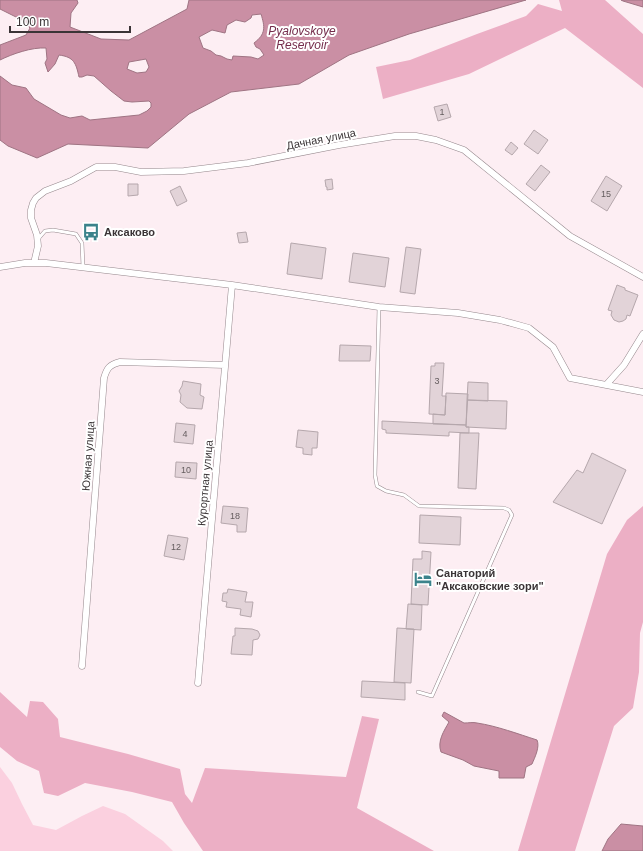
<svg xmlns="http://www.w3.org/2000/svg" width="643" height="851" font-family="Arial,sans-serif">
<rect width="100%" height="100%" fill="#fdeef3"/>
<path fill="#fbd0df" d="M0 767 12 783 22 804 33 825 56 830 82 816 103 806 125 814 163 841 173 851H0Z"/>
<path fill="#ecafc5" d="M559 0H605L643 34V88L565 28 469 74 383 99 376 67 410 60 477 34 526 16 538 4 562 11Z
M643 506V622L640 633 639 672 633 708 614 726 575 851H518L607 554 627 520Z
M0 692 27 717 30 701 43 702 58 719 60 737 128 754 180 769 185 794 192 803 205 768 346 777 362 716 379 719 357 808 434 851H203L184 823 172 802 132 792 85 783 58 796 44 793 39 771 17 761 0 747Z"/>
<path fill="#ca8fa4" stroke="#9f7483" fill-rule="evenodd" d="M0 0H77L78 3 71 13 70 27 101 39 129 40 187 9 189 0H526L409 34 349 55 299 84 231 92 189 114 148 148 68 144 37 158 8 146 0 140V76L12 85 26 88 34 99 61 115 70 118 82 116 90 120 139 115 147 111 151 107V103L149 101 132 102 124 101 111 91 94 76 87 75 82 77H79C76 63 74 57 59 55L55 64 48 72 45 63 47 59 46 48C32 47 12 54 0 60V45L26 35 30 28 22 20 0 9ZM261 14C265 27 266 34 254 43L256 47 260 49 264 55 258 59 251 57 233 56 232 60 227 59 221 56 216 55 211 51 203 48 199 37 212 30 225 33 227 25 236 20 245 22 251 18 252 15ZM146 59 149 67 146 72 137 73 127 69 129 62Z
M621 0H643V7L623 1Z
M444 712 464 723C469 723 473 722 477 723 497 726 518 734 537 740 540 747 535 757 532 764L526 767 524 778H499V771L474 766 463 760 441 752C437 741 444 731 449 722L442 716Z
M621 824 643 826V851H602L608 839Z"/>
<path fill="#e2d3d8" stroke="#b5a7ac" d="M447 104 451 117 438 121 434 107Z
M534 130 548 140 538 154 524 144Z
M511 142 518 148 512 155 505 150Z
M541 165 550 172 535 191 526 184Z
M606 176 622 186 607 211 591 201Z
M332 179 333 189 327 190V187H326L325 180Z
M128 184H138V195L128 196Z
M180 186 187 201 177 206 170 191Z
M246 232 248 242 239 243 237 233Z
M291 243 326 248 322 279 287 274Z
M406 247 421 249 415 294 400 292Z
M353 253 389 258 385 287 349 282Z
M617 285 625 288V290L638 295 630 316 627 315 626 319 623 321 619 322 614 320 611 315 612 311 608 310Z
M340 345 371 346 370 361H339Z
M435 363H444L442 396H446L445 415 429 414 431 366H435Z
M183 381 201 384 200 395 204 397 202 409 187 408 180 402 181 395 179 391 182 386Z
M468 382 488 383V401L467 400Z
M446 393 468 394 466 425 433 424V414L445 415Z
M467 400 507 401 506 429 466 427Z
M382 421 466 425V427H469V433L449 432V436L386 433V430L382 429Z
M176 423 195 425 193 444 174 442Z
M298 430 318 432 317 448H312V455L303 454V448L296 447Z
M460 433H479L476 489 458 488Z
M592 453 626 470 602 524 553 502 577 470 583 473Z
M176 462 197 463 196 479 175 477Z
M223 506 248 508 246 532H237V525L221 523Z
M420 515 461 517 460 545 419 543Z
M168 535 188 538 184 560 164 556Z
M422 551 431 552 428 605 411 604 413 559H422Z
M228 589 247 592 245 602H253L251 617 240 615 241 609 226 607 227 602 222 601 223 593H227Z
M408 604 422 605 421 630 406 629Z
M235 628 252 629 258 631 260 635 258 639 253 640 252 655 231 654 233 636H235Z
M397 628 414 629 411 683 394 682Z
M362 681 405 683V700L361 697Z"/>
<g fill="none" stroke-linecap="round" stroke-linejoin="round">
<g stroke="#95878c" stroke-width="4">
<path id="service" d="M38 239 45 231 53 230 76 234 82 243 83 267
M379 307 375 475 377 486 386 491 404 495 419 506 504 508 509 510 512 515 432 696 418 692"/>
</g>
<g stroke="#95878c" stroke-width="7">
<path id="minor" d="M34 263 38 246 37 235 31 218V210L33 203 36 198 45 191 71 181 96 167H115L141 172 184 171 248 163 339 145 395 136H416L436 140 464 150 570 236 643 277
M0 267 25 263H46L232 285 379 307 458 313 500 320 529 328 553 347 570 378 643 392
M606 385 624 365 643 334
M82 666 104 378C107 368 109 365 120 362L225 365
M198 683 232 285"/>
</g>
<use href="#service" stroke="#fff" stroke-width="3"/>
<use href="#minor" stroke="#fff" stroke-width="6"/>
</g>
<defs>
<g id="bus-bare" transform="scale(1.38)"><path d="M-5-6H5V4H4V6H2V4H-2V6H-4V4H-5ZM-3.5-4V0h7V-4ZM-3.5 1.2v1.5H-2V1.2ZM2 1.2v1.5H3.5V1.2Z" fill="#3b838b" stroke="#fff" stroke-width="2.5" paint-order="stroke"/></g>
<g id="hotel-bare" transform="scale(1.38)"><path d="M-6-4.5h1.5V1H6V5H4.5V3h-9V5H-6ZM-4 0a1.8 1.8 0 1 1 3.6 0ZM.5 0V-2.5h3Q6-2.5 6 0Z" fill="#3b838b" stroke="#fff" stroke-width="2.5" paint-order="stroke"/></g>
</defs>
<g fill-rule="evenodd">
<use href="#bus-bare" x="91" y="232"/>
<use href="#hotel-bare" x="423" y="579"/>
</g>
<g text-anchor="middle" stroke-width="4" stroke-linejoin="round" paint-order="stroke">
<g font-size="9" fill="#645c5e">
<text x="442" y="115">1</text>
<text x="606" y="197">15</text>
<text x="437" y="384">3</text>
<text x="185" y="437">4</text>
<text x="186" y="473">10</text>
<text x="235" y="519">18</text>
<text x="176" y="550">12</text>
</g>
<g font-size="11" fill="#3a3436" stroke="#fff">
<text transform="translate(321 139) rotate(-11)" y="4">Дачная улица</text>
<text transform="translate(88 456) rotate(-86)" y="4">Южная улица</text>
<text transform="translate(205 483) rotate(-85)" y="4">Курортная улица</text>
</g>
<g font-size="11" font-weight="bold" fill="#3a3436" stroke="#fff" text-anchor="start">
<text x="104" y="236">Аксаково</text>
<text x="436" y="577">Санаторий<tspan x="436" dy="13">"Аксаковские зори"</tspan></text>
</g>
<g font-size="12" font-style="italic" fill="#752d4c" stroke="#fff">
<text x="302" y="35">Pyalovskoye<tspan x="302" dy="14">Reservoir</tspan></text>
</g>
</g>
<path d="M10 26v6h120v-6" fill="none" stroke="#3a3436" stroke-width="2"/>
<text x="16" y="26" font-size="12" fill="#3a3436" stroke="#ffffff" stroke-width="3" paint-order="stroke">100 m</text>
</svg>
